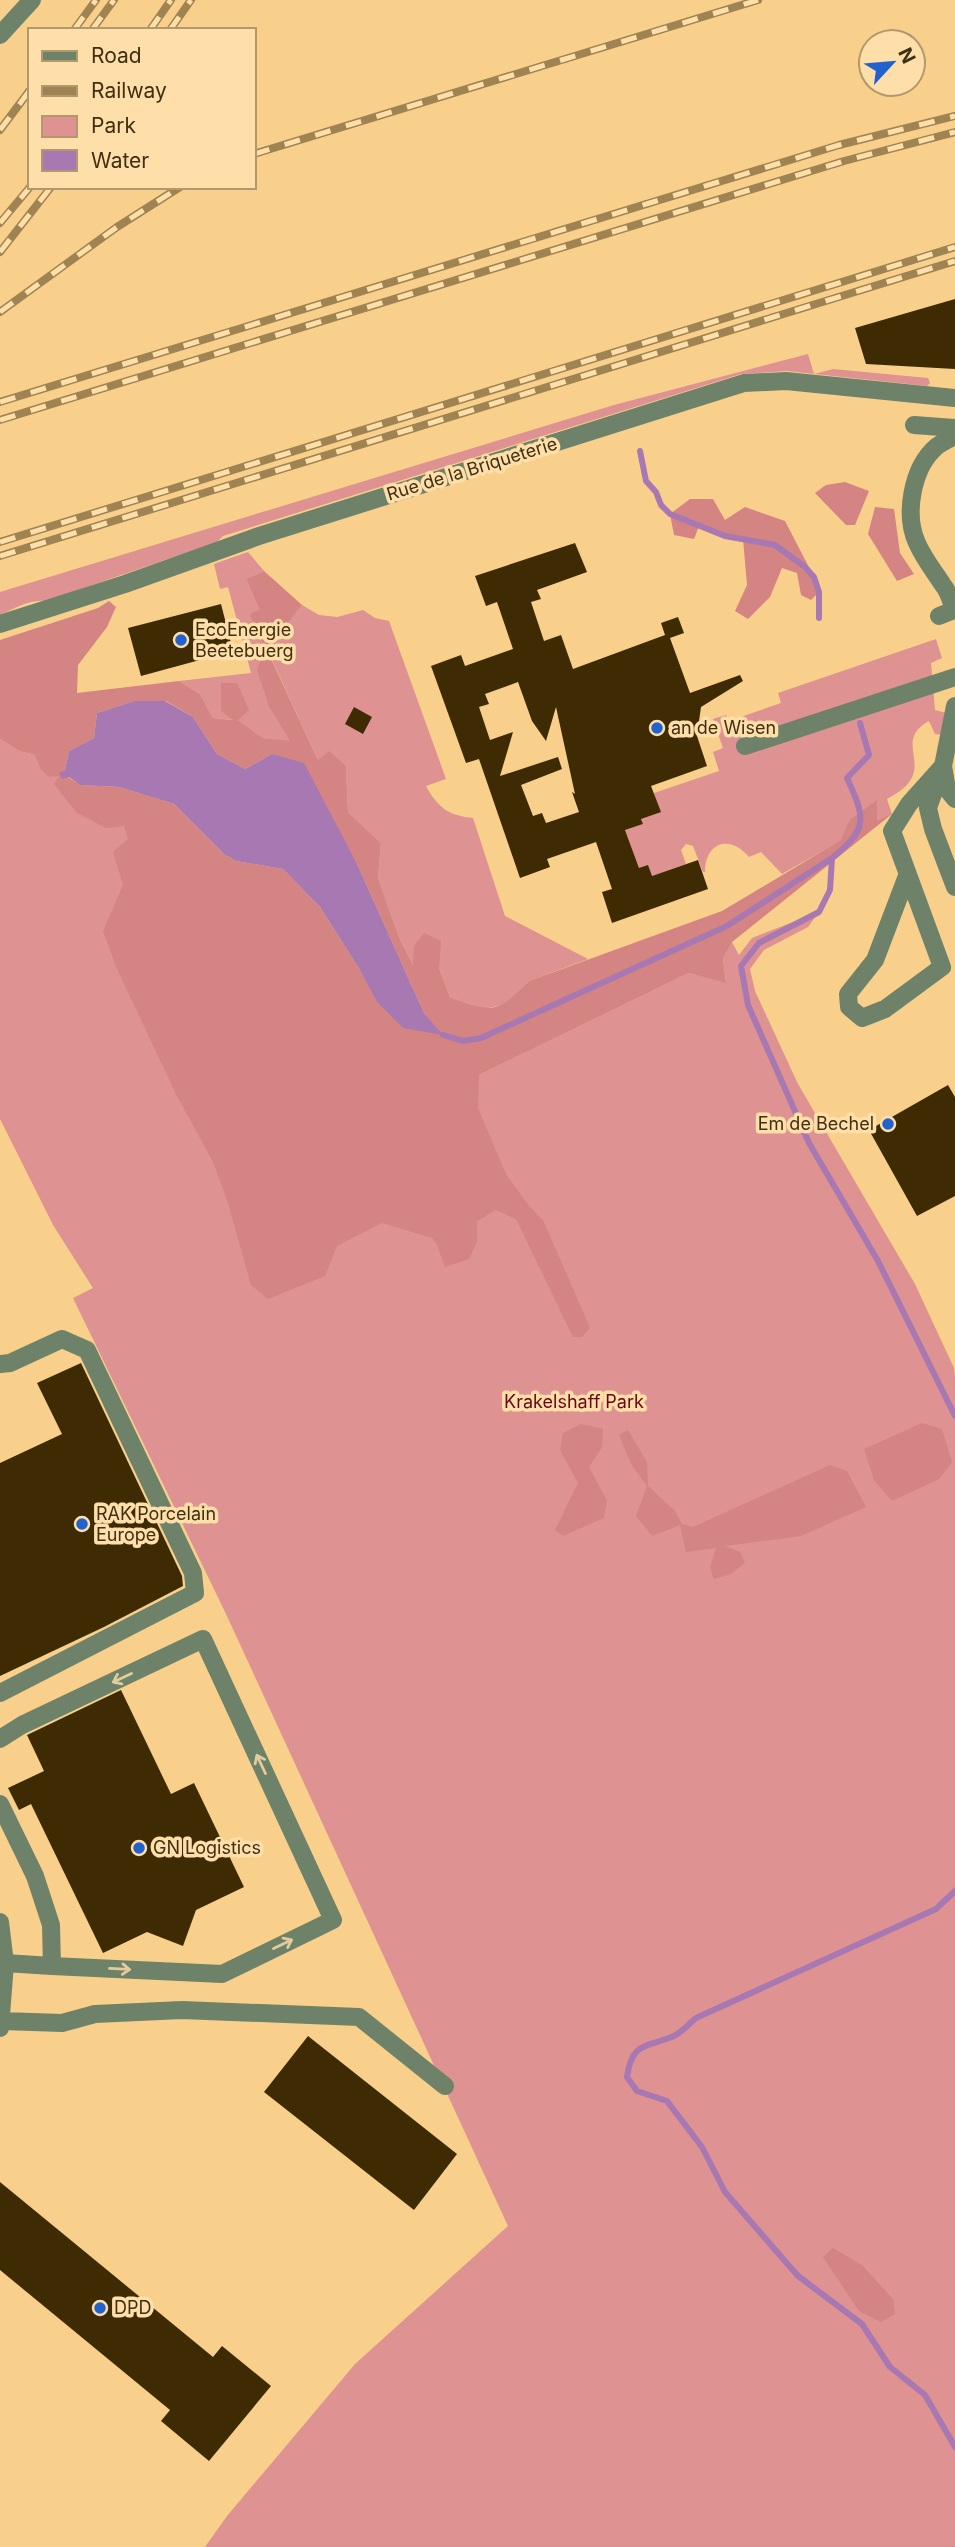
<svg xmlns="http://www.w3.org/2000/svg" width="955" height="2547" font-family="Inter,sans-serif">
<rect width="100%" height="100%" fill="#f8d08c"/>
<path fill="#de9291" d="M808 354 814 374 833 369 928 378 930 383 927 386 787 371 741 374 223 536 217 542 46 601C29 599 14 609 0 615V592L82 567 614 405Z
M248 552 264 571 246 579 259 609 249 614 265 649 270 709 291 742 263 738 238 720 222 683 221 711 235 720 213 718 200 694 179 681 251 673 228 587 220 589 214 564Z
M302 605 319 615 337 617 363 610 375 618 389 621 446 779 426 786C437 807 449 816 473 818L505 916 588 959 529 981 507 1004 483 1009 450 997 439 968 414 967 399 937 378 878 381 843 348 812 346 766 318 760 267 649Z
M936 639 942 658 931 663 935 710 947 713 942 735 935 734 929 721C888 744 944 770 887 799L892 814 877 822 876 801 850 819 842 840 782 874 761 852 749 857C730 834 705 842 705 872H703L693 846 686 844 681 850 686 864 652 876 639 868 625 830 643 824 641 819 654 793 719 771 713 752 723 748 713 719 726 715 729 721 781 703 778 693Z
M0 739 19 751 35 755 424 1013 479 1075 689 973 726 982 723 959 732 942 739 955 752 938 819 912 808 927 764 950 750 969 755 991 798 1084 915 1284 954 1368 955 1377V2547H205L227 2516 355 2364 508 2226 226 1614 73 1298 93 1288 53 1225 0 1119Z"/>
<path fill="#d38483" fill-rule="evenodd" d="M845 482 869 491 855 525H846L815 493 826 485Z
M690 499H713L725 520 745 507 785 521 814 577 819 592 811 600 801 595 797 573 782 568 770 597 748 619 735 611 747 585 743 539 725 536 699 526 694 539 674 535 670 514Z
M875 507 894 509 900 553 914 574 897 581 868 534Z
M264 571 302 605 267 650 318 760 329 751 346 766 348 812 381 843 378 878 399 937 413 965 414 946 424 933 441 941 439 968 450 997C493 1013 497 1014 529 981L722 911 841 840 850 819 877 800V821L892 814 732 942 723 959 726 983 689 973 479 1075 478 1108 506 1174 526 1202 544 1222 590 1328 582 1337H573L516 1219 496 1210 477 1221V1242L469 1259 445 1267 436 1243 432 1238 382 1223 337 1246 325 1276 268 1299 251 1285 228 1203 213 1162 176 1094 117 969 103 931 123 885 113 852 128 839 124 826 106 828 77 813 54 784 59 776 49 777 41 770 35 755 19 751 0 739V640L98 608 109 601 116 607 107 627 78 665 77 693 179 681 200 694 213 718 233 720 221 711V683H237L249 710 238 720 263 738 290 741 270 709 257 670 265 649 249 614 259 609 246 579ZM134 701H166L193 717 217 754 245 769 272 754 357 864 424 1013 442 1034 377 1002 360 970 320 907 283 869 236 861 224 854 174 804 119 787 80 785 60 773 65 770 69 751 94 738 97 713Z
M922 1423 942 1429 952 1462 939 1479 892 1501 874 1480 864 1449Z
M581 1424 603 1429 602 1447 589 1467 607 1501 604 1518 563 1536 555 1530 578 1483 560 1450 563 1433Z
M628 1430 647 1462 648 1486 675 1511 682 1524 693 1527 830 1465 847 1471 866 1507 801 1536 725 1546 740 1552 745 1563 731 1574 714 1579 710 1568 716 1548 686 1552 680 1525 652 1536 636 1516 647 1486 631 1464 619 1435Z
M833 2248 862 2265 893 2299 895 2314 881 2322 859 2311 823 2257Z"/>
<path fill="#a778b1" d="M134 701H165L193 717 217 754 245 769 272 754 304 763 357 864 424 1013 443 1035 403 1028 377 1002 360 970 320 907 283 869 236 861 224 854 174 804 119 787 80 785 69 777 62 779 59 773 65 770 69 751 94 738 97 713Z"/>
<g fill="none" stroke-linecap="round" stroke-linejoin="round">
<path stroke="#a778b1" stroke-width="6" d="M640 451 646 481 656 492 661 505 670 514 725 536 775 545 805 567 814 577 819 592V618
M860 723 869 755 847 778C866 819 868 829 832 858L830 890 819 912 759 943 741 966 748 1005 809 1143 878 1261 955 1416
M443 1035 463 1041 481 1038 727 926 832 858
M955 1891 936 1909 696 2018C689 2024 682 2032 674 2036 646 2048 632 2041 627 2077L637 2091 667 2101 702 2147 725 2192 798 2276 862 2324 890 2367 925 2395 955 2447"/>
</g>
<path fill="#3e2b04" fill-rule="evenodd" d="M955 299V369L866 364 855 328Z
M575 543 587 572 537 590 541 599 531 602 544 641 561 635 573 669 665 635 661 623 678 617 684 633 670 638 690 693 740 675 743 681 701 707 699 721 702 734 697 736 707 766 651 786 661 812 641 819 643 824 625 830 639 868 648 865 652 876 698 860 708 889 612 923 602 892 612 889 596 842 547 859 550 867 520 878 479 759 466 763 431 666 461 655 465 666 513 649 497 602 486 606 475 576ZM518 682 532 721 546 741 556 707 575 794 572 792 579 812 546 823 542 813 533 816 521 785 562 769 558 757 500 776 513 732 490 740 479 707 489 704 485 694Z
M221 604 233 651 141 676 128 628Z
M354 707 372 717 363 734 345 724Z
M948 1085 955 1097V1196L917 1216 869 1130Z
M81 1363 182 1576 183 1586 104 1627 0 1676V1463L62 1434 37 1383Z
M121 1690 171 1794 194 1783 244 1887 196 1910 183 1946 147 1932 103 1953 31 1804 19 1810 8 1788 44 1771 27 1735Z
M308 2036 457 2154 414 2210 264 2092Z
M0 2182 213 2357 222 2346 271 2386 209 2461 161 2421 170 2410 0 2270Z"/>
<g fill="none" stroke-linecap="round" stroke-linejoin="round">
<path stroke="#6e826a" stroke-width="18" d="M0 35 32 0
M914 425 955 428
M939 616 954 610C951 601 949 592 943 585 934 571 924 559 917 543 904 515 912 468 936 447 941 443 949 439 955 436
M0 624 125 584 259 536 744 383 786 381 955 398
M955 706 943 766 928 808 933 829 955 887
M745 746 955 677
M943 766 947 789 955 799
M907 876 875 960 848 994 849 1007 862 1018 885 1009 942 967 892 831 909 804 943 766
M0 1364 10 1363 62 1339 87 1350 193 1573 195 1593 0 1693
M0 1739 22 1725 203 1639 333 1920 222 1974 52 1966
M0 1804 35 1876 51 1925 52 1966 5 1963
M0 1922 5 1963 0 2028
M2 2021 62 2023 95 2014 182 2010 359 2017 445 2086"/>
<g stroke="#9f8352" stroke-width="8">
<path id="rail" d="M74 30 96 0
M92 30 114 0
M150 30 171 0
M170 30 191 0
M0 130 30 90
M254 154 758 0
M0 223 30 187
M0 252 51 187
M0 312 117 227 180 187
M0 402 839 145 955 116
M0 420 844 161 955 132
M0 542 955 247
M0 556 955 261"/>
</g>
<use href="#rail" stroke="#ffdfa9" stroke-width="5" stroke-dasharray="16" stroke-linecap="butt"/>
</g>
<defs><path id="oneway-shaft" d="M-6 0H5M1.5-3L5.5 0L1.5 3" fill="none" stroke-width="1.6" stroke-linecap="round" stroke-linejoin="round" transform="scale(1.75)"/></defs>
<g stroke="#e2cc9c">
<use href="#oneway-shaft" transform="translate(122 1678) rotate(155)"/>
<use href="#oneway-shaft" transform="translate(261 1764) rotate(-115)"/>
<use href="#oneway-shaft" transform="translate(283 1944) rotate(-26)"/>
<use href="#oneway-shaft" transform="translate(120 1969) rotate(3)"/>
</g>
<g fill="#2162ce" stroke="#ffdfa9" stroke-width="2.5">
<circle cx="181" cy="640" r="7"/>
<circle cx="657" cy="728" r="7"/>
<circle cx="888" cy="1124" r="7"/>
<circle cx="82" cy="1524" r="7"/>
<circle cx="139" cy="1848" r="7"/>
<circle cx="100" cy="2308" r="7"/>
</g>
<g text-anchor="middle" stroke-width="7" stroke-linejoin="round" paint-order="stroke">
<g font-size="18" fill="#3f2f13" stroke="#ffdfa9">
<text transform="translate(472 469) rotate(-17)" y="6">Rue de la Briqueterie</text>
</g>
<g font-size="18" fill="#3f2f13" stroke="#ffdfa9" text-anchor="start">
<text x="195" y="636">EcoEnergie<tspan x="195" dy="21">Beetebuerg</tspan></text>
<text x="671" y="734">an de Wisen</text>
<text x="874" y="1130" text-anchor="end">Em de Bechel</text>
<text x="96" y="1520">RAK Porcelain<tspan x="96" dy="21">Europe</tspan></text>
<text x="153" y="1854">GN Logistics</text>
<text x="114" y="2314">DPD</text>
</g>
<g font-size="18" fill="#690517" stroke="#ffdfa9">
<text x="574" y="1408">Krakelshaff Park</text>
</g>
</g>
<rect x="28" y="28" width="228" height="161" fill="#ffdfa9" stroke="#b2996d" stroke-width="2"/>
<rect x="42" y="51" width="35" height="10" fill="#6e826a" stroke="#b2996d" stroke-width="2"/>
<text x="91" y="63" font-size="21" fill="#3f2f13">Road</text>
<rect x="42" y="86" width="35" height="10" fill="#9f8352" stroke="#b2996d" stroke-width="2"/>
<text x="91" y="98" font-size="21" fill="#3f2f13">Railway</text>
<rect x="42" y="116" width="35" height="21" fill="#de9291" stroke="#b2996d" stroke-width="2"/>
<text x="91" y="133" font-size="21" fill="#3f2f13">Park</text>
<rect x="42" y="150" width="35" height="21" fill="#a778b1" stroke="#b2996d" stroke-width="2"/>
<text x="91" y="168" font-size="21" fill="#3f2f13">Water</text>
<g transform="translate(892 63) rotate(64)"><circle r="33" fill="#ffdfa9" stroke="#b2996d" stroke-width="2"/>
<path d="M0-5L12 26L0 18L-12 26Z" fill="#2162ce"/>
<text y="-10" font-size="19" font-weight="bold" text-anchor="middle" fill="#3f2f13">N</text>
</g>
</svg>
